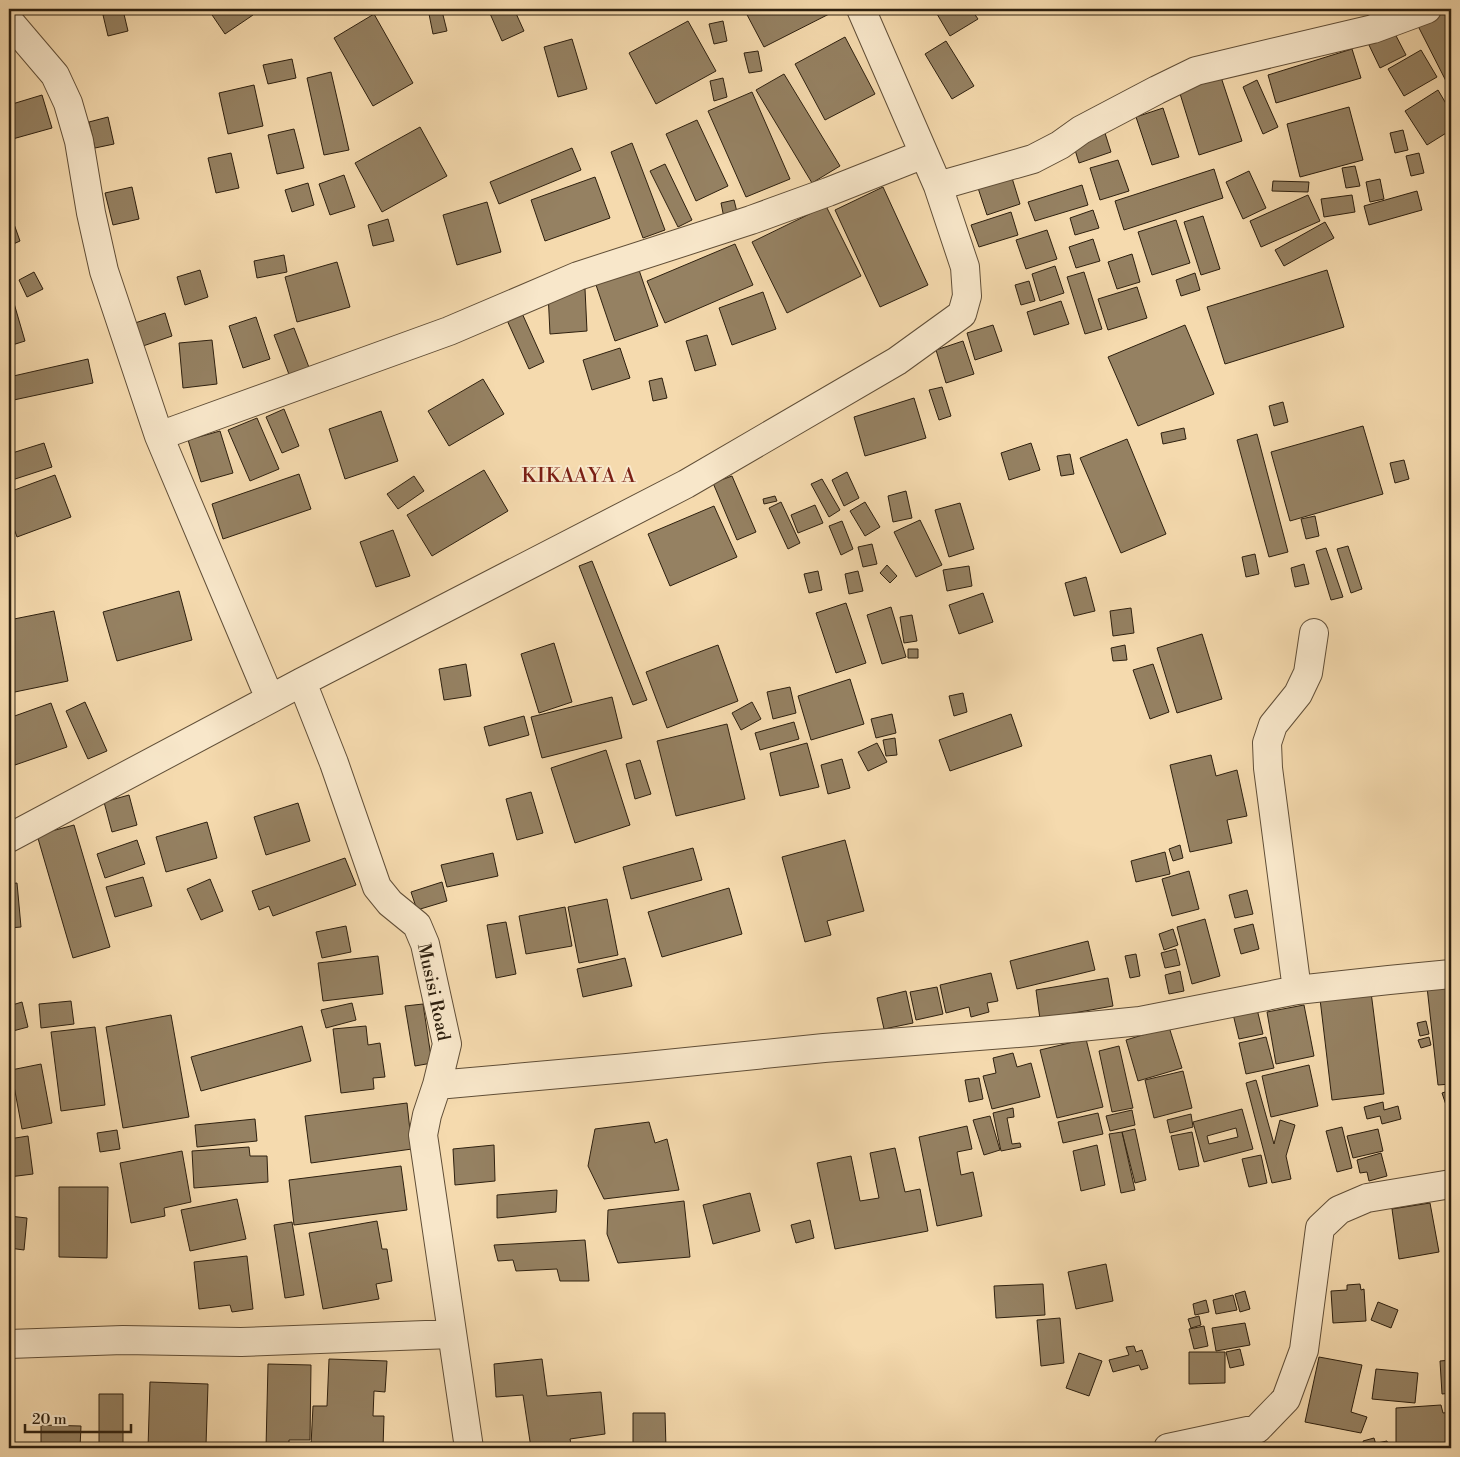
<svg xmlns="http://www.w3.org/2000/svg" width="1460" height="1457" font-family="'Libre Bodoni',serif">
<rect width="100%" height="100%" fill="#f5daae"/>
<filter id="stains"><feTurbulence type="fractalNoise" baseFrequency=".004" numOctaves="4"/><feColorMatrix values="0 0 0 0 .2 0 0 0 0 .09 0 0 0 0 .02 0 0 0 .5 -.17"/></filter>
<radialGradient id="worn" r=".72"><stop offset=".6" stop-color="#630" stop-opacity="0"/><stop offset="1" stop-color="#630" stop-opacity=".3"/></radialGradient>
<path fill="#958162" stroke="#2e200f" fill-rule="evenodd" d="M208 9H249L253 15 225 34Z
M488 9H514L524 31 502 41Z
M744 9H836L837 10 764 47Z
M947 9H971L978 19 950 36 937 14Z
M1451 9V84L1448 85 1418 26Z
M123 10 128 31 108 36 103 15Z
M442 11 447 31 433 34 429 14Z
M374 14 413 83 373 106 334 38Z
M688 21 716 71 656 104 629 53Z
M723 21 727 41 714 44 709 24Z
M1393 30 1406 55 1380 68 1368 43Z
M845 37 875 94 825 120 795 64Z
M572 39 587 89 558 97 544 47Z
M946 41 974 86 952 99 925 54Z
M1352 49 1361 78 1276 103 1268 75Z
M1421 50 1437 77 1404 96 1388 69Z
M758 51 762 71 749 73 744 53Z
M292 59 296 78 268 84 263 65Z
M1219 71 1242 141 1199 155 1177 84Z
M331 72 349 150 324 155 307 78Z
M784 74 840 166 812 183 756 90Z
M723 78 727 97 714 101 710 81Z
M1257 80 1278 127 1263 134 1243 87Z
M254 85 263 126 228 134 219 93Z
M1438 90 1451 112V130L1427 145 1405 111Z
M752 92 790 179 746 197 708 111Z
M42 95 52 128 9 140V105Z
M1349 107 1363 160 1300 177 1287 124Z
M1163 108 1179 157 1152 165 1136 117Z
M108 117 114 144 95 148 89 122Z
M697 120 728 186 696 201 666 134Z
M420 127 447 176 382 212 355 163Z
M294 129 304 168 277 174 268 135Z
M1104 130 1111 152 1079 163 1072 140Z
M1403 130 1408 150 1395 153 1390 133Z
M632 143 665 230 643 238 611 152Z
M572 148 581 170 499 204 490 182Z
M231 153 239 188 216 193 208 158Z
M1419 153 1424 173 1411 176 1406 156Z
M1118 160 1129 191 1100 200 1090 168Z
M665 164 692 220 678 227 650 171Z
M1355 166 1360 186 1346 188 1342 168Z
M1214 169 1223 198 1124 230 1115 201Z
M1249 171 1266 208 1243 219 1226 182Z
M344 175 355 207 330 215 319 184Z
M595 177 610 218 545 241 531 200Z
M1012 178 1020 204 987 215 978 188Z
M1380 179 1384 199 1370 202 1366 182Z
M1273 181 1309 182 1308 192 1272 191Z
M308 183 314 205 292 212 285 190Z
M1082 185 1088 205 1035 221 1028 202Z
M132 187 139 219 113 225 105 193Z
M883 187 928 285 880 307 835 210Z
M1417 191 1422 210 1369 225 1364 206Z
M1308 195 1320 221 1261 247 1250 221Z
M1352 195 1355 212 1324 217 1321 199Z
M734 200 739 220 725 223 721 203Z
M487 202 501 252 457 265 443 215Z
M826 206 861 276 787 313 752 242Z
M9 210 20 241 9 246Z
M1093 210 1099 228 1075 235 1070 218Z
M1011 212 1018 235 979 247 971 225Z
M1203 216 1220 269 1201 275 1184 222Z
M388 219 394 241 373 246 368 225Z
M1176 220 1190 263 1152 275 1138 232Z
M1325 222 1334 238 1284 266 1275 250Z
M1047 230 1057 259 1026 269 1016 240Z
M1093 239 1100 261 1076 268 1069 247Z
M735 244 753 285 665 323 647 281Z
M1132 254 1140 282 1117 289 1108 262Z
M284 255 287 272 257 278 254 261Z
M337 262 350 307 297 322 285 277Z
M1055 266 1064 293 1040 301 1032 274Z
M638 267 658 326 615 341 595 282Z
M200 270 208 297 185 305 177 277Z
M1327 270 1344 327 1225 364 1207 307Z
M34 272 43 289 27 297 19 280Z
M1084 272 1102 329 1085 334 1067 277Z
M1195 273 1200 290 1181 296 1176 280Z
M1029 281 1035 301 1021 305 1015 285Z
M1137 287 1147 318 1108 330 1098 299Z
M585 289 587 331 550 334 548 292Z
M763 292 776 329 732 345 719 308Z
M11 293 25 341 9 346V294Z
M1061 301 1069 324 1034 335 1027 312Z
M521 311 544 362 529 369 506 318Z
M165 313 172 336 143 346 135 323Z
M256 317 270 359 243 368 229 326Z
M993 325 1002 351 975 360 967 333Z
M1185 325 1214 394 1138 426 1108 357Z
M294 328 310 370 290 377 274 335Z
M707 335 716 365 695 371 686 341Z
M212 340 217 384 183 388 179 343Z
M963 341 974 374 946 383 936 350Z
M620 348 630 378 592 390 583 360Z
M88 359 93 383 9 401V377Z
M662 378 667 398 653 401 649 381Z
M483 379 504 414 449 446 428 411Z
M942 387 951 416 939 420 929 390Z
M914 398 926 438 865 456 854 417Z
M1283 402 1288 422 1274 426 1269 406Z
M284 409 299 446 282 453 266 417Z
M381 411 398 461 345 479 329 429Z
M257 418 279 469 250 481 228 430Z
M1363 426 1383 494 1290 521 1271 452Z
M1184 428 1186 439 1163 444 1161 433Z
M220 431 233 473 201 482 188 440Z
M1257 434 1288 552 1269 557 1237 440Z
M1127 439 1166 534 1121 553 1080 458Z
M44 443 52 467 9 481V454Z
M1031 443 1040 470 1009 480 1001 453Z
M1070 454 1074 474 1061 476 1057 456Z
M1404 460 1409 479 1395 483 1390 463Z
M484 470 508 511 432 556 407 515Z
M847 472 859 498 844 506 832 480Z
M299 474 311 509 223 539 212 504Z
M55 475 71 517 17 537 9 515V492Z
M414 476 424 491 398 509 387 494Z
M732 476 756 532 737 540 713 483Z
M822 479 840 510 829 517 811 484Z
M906 491 912 518 893 522 888 496Z
M775 496 777 501 764 504 763 499Z
M781 502 800 543 788 549 769 508Z
M865 502 880 527 865 536 850 511Z
M960 503 974 549 949 557 935 510Z
M815 505 823 523 798 533 791 515Z
M714 506 737 557 670 586 648 534Z
M1315 516 1319 536 1306 539 1301 519Z
M920 520 942 565 916 577 894 532Z
M842 521 853 549 841 555 829 526Z
M393 530 410 576 376 587 360 542Z
M872 544 877 564 863 567 858 547Z
M1348 546 1362 589 1351 593 1337 549Z
M1326 548 1343 597 1331 600 1316 551Z
M1255 554 1259 574 1246 577 1242 557Z
M592 561 647 700 633 705 579 566Z
M1304 564 1309 584 1295 587 1291 568Z
M887 565 897 576 890 583 880 573Z
M969 566 972 586 947 591 943 570Z
M818 571 822 590 809 593 804 574Z
M858 571 863 591 849 594 845 574Z
M1086 577 1095 611 1074 616 1065 583Z
M179 591 192 640 117 661 103 612Z
M983 593 993 622 959 634 949 605Z
M846 603 866 663 836 673 816 613Z
M891 607 906 657 882 664 867 615Z
M1131 608 1134 633 1113 636 1110 611Z
M54 611 68 681 10 693 9 687V620Z
M912 615 917 641 904 643 900 617Z
M1202 634 1222 699 1177 713 1157 648Z
M554 643 572 702 539 713 521 654Z
M718 645 738 701 667 728 646 672Z
M1125 645 1127 660 1113 661 1111 648Z
M908 649H918V658H908Z
M466 664 471 696 444 700 439 669Z
M1153 664 1169 712 1150 719 1133 670Z
M850 679 864 724 811 740 798 696Z
M790 687 796 713 773 719 767 692Z
M963 693 967 712 954 716 949 696Z
M612 697 622 738 542 758 531 717Z
M85 702 107 751 88 759 66 711Z
M752 702 761 719 741 730 732 713Z
M51 703 67 747 15 765 9 749V718Z
M892 714 896 733 876 738 871 719Z
M1011 714 1022 746 950 771 939 740Z
M524 716 529 735 489 746 484 727Z
M794 722 799 739 760 750 755 733Z
M727 724 745 799 676 816 657 741Z
M895 738 897 755 886 756 883 740Z
M807 743 819 787 780 796 770 753Z
M877 743 887 762 868 771 858 752Z
M606 750 630 825 575 843 551 768Z
M1211 755 1216 776 1237 770 1247 816 1227 820 1232 843 1190 852 1170 765Z
M842 759 850 788 828 794 821 765Z
M640 760 651 794 635 799 626 764Z
M531 792 543 833 517 840 506 799Z
M129 795 137 825 112 832 104 802Z
M298 803 310 841 266 855 254 817Z
M207 822 217 858 166 872 156 837Z
M74 825 110 947 73 958 37 835Z
M137 840 145 864 105 878 97 854Z
M845 840 864 911 827 921 831 935 805 942 782 857Z
M1180 845 1183 858 1173 861 1169 849Z
M693 848 702 880 631 899 623 867Z
M1165 852 1170 874 1136 882 1131 861Z
M493 853 498 876 447 887 441 865Z
M345 858 356 885 273 916 269 906 259 910 252 891Z
M1189 871 1199 909 1172 916 1162 879Z
M143 877 152 906 115 917 106 887Z
M210 879 223 911 201 920 187 889Z
M442 882 447 901 417 910 411 892Z
M17 883 21 927 9 928V884Z
M729 888 742 934 662 957 648 912Z
M1247 890 1253 914 1235 918 1229 895Z
M607 899 618 955 579 963 568 907Z
M565 907 572 946 526 954 519 916Z
M1205 919 1220 976 1192 984 1177 927Z
M506 922 516 974 496 978 487 925Z
M1253 924 1259 949 1241 954 1234 929Z
M346 926 351 952 322 958 316 932Z
M1173 929 1178 945 1164 950 1159 934Z
M1088 941 1095 970 1017 989 1010 961Z
M1176 949 1180 965 1165 968 1161 953Z
M1136 954 1140 976 1130 978 1125 956Z
M378 956 383 994 323 1001 318 963Z
M625 958 632 986 583 997 577 969Z
M1180 971 1184 991 1169 994 1165 975Z
M991 973 998 1001 987 1003 989 1012 971 1017 969 1007 946 1013 940 985Z
M1108 978 1113 1006 1040 1019 1036 990Z
M1451 984V1084L1438 1085 1427 987Z
M937 987 943 1014 916 1020 910 992Z
M906 991 913 1023 884 1029 877 998Z
M1371 992 1384 1094 1332 1100 1320 999Z
M71 1001 74 1024 41 1028 39 1004Z
M22 1002 28 1027 9 1032V1006Z
M352 1003 356 1020 326 1028 321 1010Z
M423 1004 432 1063 415 1066 405 1006Z
M1304 1005 1314 1056 1276 1064 1267 1012Z
M1257 1009 1263 1034 1239 1039 1233 1014Z
M171 1015 189 1117 123 1128 106 1027Z
M1426 1021 1429 1034 1420 1036 1417 1023Z
M302 1026 311 1061 201 1091 191 1057Z
M366 1026 368 1045 380 1043 385 1077 373 1078 374 1089 341 1093 333 1029Z
M95 1027 105 1105 61 1111 51 1032Z
M1169 1027 1182 1068 1138 1081 1126 1040Z
M1266 1037 1274 1068 1246 1074 1239 1043Z
M1429 1037 1431 1045 1421 1048 1418 1040Z
M1086 1039 1103 1107 1057 1118 1040 1050Z
M1119 1046 1133 1108 1112 1112 1099 1051Z
M1013 1053 1017 1067 1031 1063 1040 1097 992 1109 983 1076 996 1073 993 1058Z
M41 1064 52 1123 22 1129 11 1070Z
M1309 1065 1318 1106 1271 1117 1262 1076Z
M1183 1071 1192 1108 1154 1118 1145 1080Z
M979 1078 983 1099 969 1102 965 1080Z
M1256 1080 1274 1144 1280 1120 1295 1125 1286 1156 1291 1179 1272 1183 1246 1083Z
M1451 1090V1110L1448 1111 1442 1093Z
M1383 1102 1384 1110 1398 1106 1401 1119 1382 1124 1380 1116 1367 1119 1364 1107Z
M407 1103 412 1149 311 1163 305 1116Z
M1013 1108 1014 1117 1007 1118 1012 1144 1020 1143 1021 1147 1001 1151 993 1113Z
M1242 1109 1253 1149 1204 1162 1193 1122ZM1236 1128 1238 1137 1209 1144 1207 1136Z
M1132 1110 1135 1125 1110 1131 1106 1116Z
M1098 1113 1103 1134 1063 1143 1058 1122Z
M1191 1114 1193 1127 1170 1133 1167 1120Z
M990 1116 1000 1150 984 1155 973 1120Z
M255 1119 257 1141 197 1147 195 1125Z
M649 1122 655 1143 667 1139 679 1190 604 1199 588 1166 595 1129Z
M967 1126 972 1149 957 1152 961 1175 973 1172 982 1216 937 1226 919 1137Z
M1342 1127 1352 1168 1337 1172 1326 1131Z
M1135 1129 1146 1180 1135 1183 1122 1132Z
M1378 1129 1383 1151 1353 1158 1347 1136Z
M117 1130 120 1149 100 1152 97 1133Z
M1122 1132 1135 1190 1121 1193 1109 1134Z
M1192 1132 1199 1166 1179 1170 1171 1136Z
M28 1136 33 1174 9 1177V1139Z
M494 1145 495 1181 455 1185 453 1149Z
M1097 1145 1105 1185 1081 1191 1073 1151Z
M249 1147 250 1156H267L268 1182 194 1188 192 1151Z
M895 1148 905 1192 920 1189 928 1231 835 1249 817 1163 851 1156 860 1201 879 1198 870 1153Z
M182 1151 191 1202 164 1208 165 1216 131 1223 120 1163Z
M1381 1153 1387 1176 1369 1181 1367 1172 1360 1173 1357 1160Z
M1261 1155 1267 1183 1249 1187 1242 1159Z
M401 1166 407 1210 294 1225 289 1180Z
M59 1187H108L107 1258 59 1257Z
M557 1190 556 1212 497 1218V1195Z
M750 1193 760 1231 713 1244 703 1205Z
M237 1199 246 1239 190 1251 181 1210Z
M684 1201 690 1257 618 1263 607 1234 608 1210Z
M1430 1203 1439 1252 1399 1259 1392 1209Z
M9 1216 27 1218 24 1250 9 1248Z
M810 1220 814 1238 796 1243 791 1225Z
M377 1221 382 1249H387L392 1281 376 1284 379 1299 323 1309 309 1233Z
M292 1222 304 1295 285 1298 274 1225Z
M585 1240 589 1281H560L557 1269 516 1271 513 1260 498 1261 494 1245Z
M247 1256 253 1309 232 1312 230 1305 199 1309 194 1262Z
M1106 1264 1113 1301 1076 1309 1068 1272Z
M1043 1284 1045 1315 996 1318 994 1286Z
M1360 1284 1361 1290 1364 1289 1366 1321 1333 1323 1331 1291 1347 1290V1285Z
M1245 1291 1250 1309 1240 1312 1235 1294Z
M1233 1295 1237 1310 1216 1314 1213 1300Z
M1206 1300 1209 1312 1195 1315 1193 1304Z
M1378 1302 1398 1310 1391 1328 1371 1320Z
M1199 1316 1201 1325 1191 1328 1188 1319Z
M1060 1318 1064 1363 1041 1366 1037 1320Z
M1245 1323 1250 1345 1216 1351 1212 1328Z
M1204 1326 1208 1346 1194 1349 1189 1329Z
M1134 1346 1136 1352 1142 1350 1148 1368 1141 1370 1139 1365 1113 1372 1109 1360 1129 1355 1126 1347Z
M1240 1349 1244 1365 1230 1368 1226 1352Z
M1189 1352H1225V1383L1189 1384Z
M1079 1353 1102 1361 1089 1396 1066 1388Z
M1319 1357 1362 1365 1351 1412 1367 1417 1361 1433 1305 1422Z
M329 1359 387 1361 385 1392 374 1391 373 1416H384L383 1448H324V1446L311 1445 313 1406H327Z
M542 1359 547 1396 601 1392 605 1434 570 1439 572 1448H531L523 1395 496 1397 494 1364Z
M1451 1360V1393L1442 1394 1440 1361Z
M268 1364 311 1365 310 1440H289V1448H266Z
M1376 1369 1418 1373 1415 1403 1372 1399Z
M150 1382 208 1384 206 1445H200V1448H148Z
M99 1394H123V1448H99Z
M1441 1405 1443 1413 1451 1412V1443L1442 1445V1448H1396V1408Z
M633 1413H665L666 1448H633Z
M41 1425 81 1426 80 1448H41Z
M1374 1438 1377 1448H1365L1363 1441Z
M1387 1441 1389 1448H1378L1377 1443Z"/>
<g fill="none" stroke-linecap="round" stroke-linejoin="round">
<g stroke="#604e37" stroke-width="30">
<path id="minor" d="M9 21 55 75 68 103 79 141 91 213 104 271 159 436 270 699
M938 186 1033 159 1060 145 1081 130 1157 90 1196 71 1373 29 1427 9
M159 436 449 331 578 276 751 220 828 192 924 154
M302 682 334 763 377 887 390 903 417 925 425 944 447 1044 437 1085 427 1115 423 1135 469 1448
M9 838 302 682 686 484 897 361 962 314 967 296 965 267 938 186 861 9
M1297 990 1389 980 1451 974
M437 1085 627 1068 824 1048 1030 1032 1140 1021 1297 990 1268 768 1267 743 1273 725 1298 694 1308 673 1314 633
M9 1344 123 1340 241 1342 452 1334
M1168 1448 1257 1429 1286 1399 1304 1350 1320 1228 1339 1210 1367 1198 1451 1184"/>
</g>
<use href="#minor" stroke="#f8e7ca" stroke-width="28"/>
</g>
<g text-anchor="middle" stroke-width="4" stroke-linejoin="round" paint-order="stroke">
<g font-size="18" fill="#2e200f" stroke="#f8e7ca">
<text transform="translate(434 992) rotate(78)" y="6">Musisi Road</text>
</g>
<g font-size="20" letter-spacing="1" fill="#7a1f14" stroke="#f8e7ca">
<text x="579" y="482">KIKAAYA A</text>
</g>
</g>
<rect width="1460" height="1457" fill="none" stroke="#f5daae" stroke-width="30"/>
<rect x="10" y="10" width="1440" height="1437" fill="none" stroke="#2e200f" stroke-width="2.5"/>
<rect x="15" y="15" width="1430" height="1427" fill="none" stroke="#2e200f"/>
<path d="M25 1424v8h106v-8" fill="none" stroke="#2e200f" stroke-width="2.5"/>
<text x="32" y="1424" font-size="15" fill="#2e200f" stroke="#f8e7ca" stroke-width="4" paint-order="stroke">20 m</text>
<rect width="100%" height="100%" filter="url(#stains)"/>
<rect width="100%" height="100%" fill="url(#worn)"/>
</svg>
